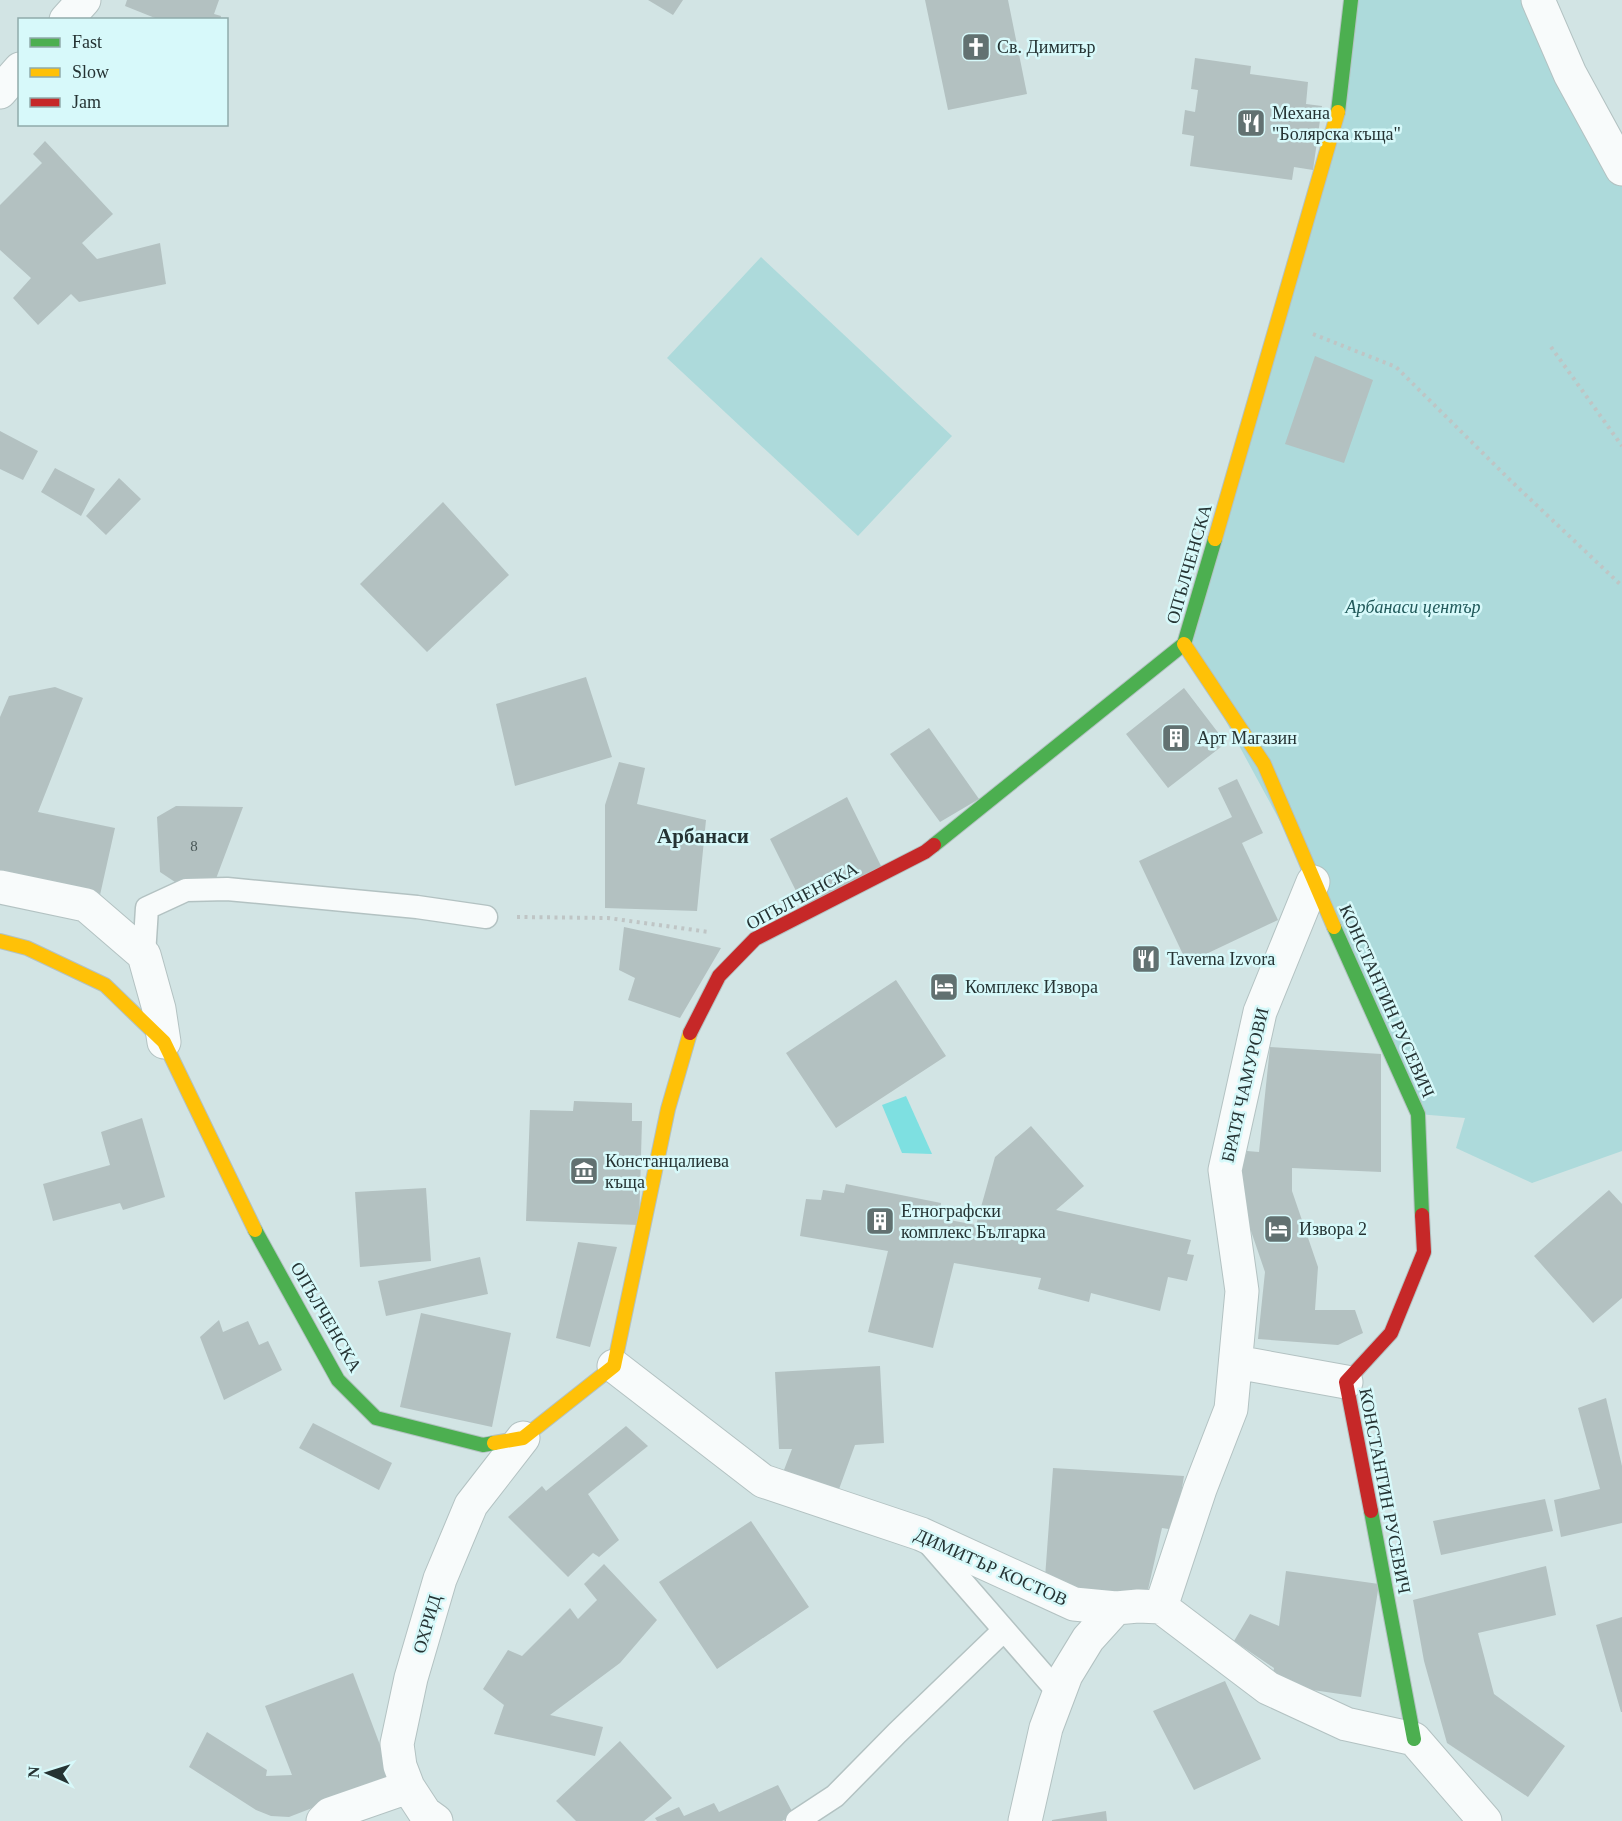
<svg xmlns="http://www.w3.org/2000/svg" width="1622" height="1821" font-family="'Times New Roman',serif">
<rect width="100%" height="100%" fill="#d2e4e4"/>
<path fill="#addadb" d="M1351 0H1538L1622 169V1151L1532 1183 1456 1148 1465 1118 1418 1114 1313 882 1184 644 1337 121Z
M761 257 952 436 858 536 667 358Z"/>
<path fill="#7ee0e1" d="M906 1096 932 1154 902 1153 882 1105Z"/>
<path fill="#b3c1c1" d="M127 0H219L214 14 221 16 220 20H154L155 18 125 6Z
M648 0H683L673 15Z
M925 0H1008L1027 94 948 110Z
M1195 58 1251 66 1250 74 1308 82 1306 104 1322 106 1313 170 1294 167 1292 180 1190 166 1194 136 1182 134 1185 110 1195 112 1198 90 1191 89Z
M45 141 113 214 82 243 97 259 160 243 166 284 79 302 71 294 38 325 13 298 31 278 0 250V205L42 163 33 154Z
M1315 356 1373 380 1344 463 1285 444Z
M0 431 38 451 23 480 0 469Z
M55 468 95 489 81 516 41 492Z
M119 478 141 499 106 535 86 516Z
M443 502 509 575 427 652 360 584Z
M586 677 612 757 515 786 496 704Z
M55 687 83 698 38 812 115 828 100 895 0 872V717L9 696Z
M1184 688 1226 743 1168 788 1126 734Z
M929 728 979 799 940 822 890 754Z
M619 762 645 768 637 804 706 820 697 911 605 908V805Z
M1237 779 1263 833 1242 843 1278 920 1187 963 1139 861 1232 817 1218 788Z
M847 797 882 868 804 907 770 839Z
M176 806 243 807 214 884 175 882 160 872 157 817Z
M624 927 721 948 680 1018 628 1000 635 978 619 970Z
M896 980 946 1056 836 1128 786 1053Z
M1270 1047 1381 1054V1172L1292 1168V1191L1318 1267 1315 1310H1355L1363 1333 1338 1345 1258 1339 1265 1272 1236 1187 1247 1151 1259 1152Z
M574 1101 632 1103V1121H642L639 1225 526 1221 530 1110 573 1111Z
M142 1118 165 1197 123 1210 120 1203 53 1221 43 1184 110 1165 101 1132Z
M1031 1126 1084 1186 1056 1210 1191 1240 1187 1254 1194 1255 1187 1281 1168 1277 1160 1311 1091 1293 1089 1302 1038 1289 1041 1278 954 1263 933 1348 868 1332 888 1251 800 1236 806 1199 821 1200 823 1190 844 1193 846 1184 941 1203 939 1218 976 1225 995 1157Z
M426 1188 431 1261 360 1267 355 1192Z
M1609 1190 1622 1204V1298L1593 1323 1534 1256Z
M578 1242 617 1247 590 1347 556 1338Z
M480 1257 488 1294 386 1316 378 1281Z
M421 1313 511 1333 492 1427 400 1407Z
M219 1320 223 1332 248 1321 259 1345 268 1341 282 1370 224 1400 200 1337Z
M880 1366 884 1443 855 1445 834 1503 779 1483 792 1449H779L775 1372Z
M1606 1398 1622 1466V1523L1561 1537 1554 1500 1600 1489 1578 1408Z
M313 1423 392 1463 379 1490 299 1448Z
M626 1426 648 1446 588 1494 619 1540 599 1557 593 1553 568 1577 508 1517 542 1486 546 1491Z
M1053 1468 1184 1476 1175 1530 1162 1528 1147 1594 1077 1592 1045 1578Z
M1545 1499 1553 1531 1441 1555 1433 1521Z
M751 1521 809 1607 717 1669 659 1582Z
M604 1564 657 1620 620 1663 550 1715 603 1727 595 1756 494 1734 504 1705 483 1689 508 1650 522 1656 570 1608 578 1619 597 1600 584 1584Z
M1546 1566 1556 1615 1478 1633 1494 1694 1565 1746 1528 1797 1447 1743 1424 1661 1413 1600Z
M1286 1571 1379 1584 1361 1697 1271 1684 1274 1668 1234 1641 1250 1614 1279 1626Z
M1622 1617V1712H1621L1596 1625Z
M353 1673 392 1777 289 1817 271 1816 256 1810 189 1767 207 1732 267 1770 266 1776 292 1775 265 1706Z
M1225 1681 1261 1759 1194 1790 1153 1711Z
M620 1741 672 1798 644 1821H576L556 1801Z
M778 1785 794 1815 782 1821H657L655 1818 679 1807 684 1816 714 1803 719 1812Z
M1106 1811 1107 1821H1052V1820Z"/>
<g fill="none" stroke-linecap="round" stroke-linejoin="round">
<g stroke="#b3c2c2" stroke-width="25">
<path id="lane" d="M144 955 147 908 186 890 227 889 417 907 486 917
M926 1540 1059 1693
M797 1821 835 1796 897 1733 1003 1631"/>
</g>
<g stroke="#b3c2c2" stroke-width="35">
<path id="street" d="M1538 0 1570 74 1622 169
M66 20 84 0
M0 92 20 69
M0 887 86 905 144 955 159 1009 164 1042
M1236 1362 1346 1382
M614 1366 763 1481 921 1534 1074 1604 1116 1608 1138 1606 1161 1607 1268 1688 1346 1724 1414 1739 1485 1821
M1161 1607 1200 1489 1231 1409 1242 1291 1225 1170 1260 1012 1313 882
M323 1821 330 1814 408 1787
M436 1821 425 1813 408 1787 400 1766 397 1744 411 1678 440 1579 471 1505 523 1438
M1025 1821 1046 1728 1066 1675 1088 1639 1116 1608"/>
</g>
<g stroke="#b3c2c2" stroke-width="16">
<path id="fast" d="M1338 112 1351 0
M934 845 1184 644 1215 539
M1334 927 1418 1114 1422 1215
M255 1230 338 1380 376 1418 483 1445 494 1443
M1371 1511 1414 1739"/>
</g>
<g stroke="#b3c2c2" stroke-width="16">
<path id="slow" d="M1215 539 1338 112
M1184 644 1264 764 1334 927
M0 941 27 948 105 985 164 1042 255 1230
M494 1443 523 1438 614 1366 668 1109 690 1033"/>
</g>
<g stroke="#b3c2c2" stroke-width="16">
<path id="jam" d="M690 1033 719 976 755 939 925 852 934 845
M1371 1511 1346 1382 1391 1333 1424 1252 1422 1215"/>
</g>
<path stroke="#bfc5c5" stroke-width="4" stroke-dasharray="3 4.5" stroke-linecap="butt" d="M1313 334 1396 367 1510 480 1622 586
M1551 347 1622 446
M517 917 608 918 709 932"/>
<use href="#lane" stroke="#f8fbfb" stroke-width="22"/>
<use href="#street" stroke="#f8fbfb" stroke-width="33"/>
<use href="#fast" stroke="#4caf50" stroke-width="14"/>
<use href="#slow" stroke="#ffc107" stroke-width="14"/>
<use href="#jam" stroke="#c62828" stroke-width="14"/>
</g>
<defs>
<g id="church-square" transform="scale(1.5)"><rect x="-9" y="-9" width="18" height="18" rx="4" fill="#627171" stroke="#d7f9fa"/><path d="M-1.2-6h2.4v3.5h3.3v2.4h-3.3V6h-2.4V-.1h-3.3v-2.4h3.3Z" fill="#fff"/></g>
<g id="restaurant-square" transform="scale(1.5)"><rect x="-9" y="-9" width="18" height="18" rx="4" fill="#627171" stroke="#d7f9fa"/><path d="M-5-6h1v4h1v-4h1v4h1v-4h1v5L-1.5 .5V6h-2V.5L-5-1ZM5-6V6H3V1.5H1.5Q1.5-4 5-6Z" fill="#fff"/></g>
<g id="building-square" transform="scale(1.5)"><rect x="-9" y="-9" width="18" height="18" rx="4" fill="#627171" stroke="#d7f9fa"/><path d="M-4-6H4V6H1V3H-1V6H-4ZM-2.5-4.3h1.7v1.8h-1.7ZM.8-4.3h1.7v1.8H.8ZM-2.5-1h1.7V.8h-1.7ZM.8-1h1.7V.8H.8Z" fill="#fff"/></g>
<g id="hotel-square" transform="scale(1.5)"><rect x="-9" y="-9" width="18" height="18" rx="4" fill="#627171" stroke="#d7f9fa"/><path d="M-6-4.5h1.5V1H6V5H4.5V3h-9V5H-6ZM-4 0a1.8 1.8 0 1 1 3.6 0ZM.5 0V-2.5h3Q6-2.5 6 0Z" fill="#fff"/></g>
<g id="museum-square" transform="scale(1.5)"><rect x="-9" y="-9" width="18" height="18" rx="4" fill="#627171" stroke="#d7f9fa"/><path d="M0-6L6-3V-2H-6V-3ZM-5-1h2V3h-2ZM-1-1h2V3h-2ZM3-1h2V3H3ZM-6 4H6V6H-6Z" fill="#fff"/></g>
</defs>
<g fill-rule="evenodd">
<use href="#church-square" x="976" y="47"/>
<use href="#restaurant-square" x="1251" y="123"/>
<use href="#building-square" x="1176" y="738"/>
<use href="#restaurant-square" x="1146" y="959"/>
<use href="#hotel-square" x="944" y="987"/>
<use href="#museum-square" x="584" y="1171"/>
<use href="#building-square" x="880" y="1221"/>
<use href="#hotel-square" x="1278" y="1229"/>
</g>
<g text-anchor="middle" stroke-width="5" stroke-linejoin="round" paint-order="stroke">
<g font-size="15" fill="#485656">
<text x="194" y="851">8</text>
</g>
<g font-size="18" fill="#253333" stroke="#d7f9fa" text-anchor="start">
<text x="997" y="53">Св. Димитър</text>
<text x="1272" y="119">Механа<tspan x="1272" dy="21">"Болярска къща"</tspan></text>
<text x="1197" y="744">Арт Магазин</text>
<text x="1167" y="965">Taverna Izvora</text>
<text x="965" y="993">Комплекс Извора</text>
<text x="605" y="1167">Констанцалиева<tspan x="605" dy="21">къща</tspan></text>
<text x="901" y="1217">Етнографски<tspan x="901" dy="21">комплекс Българка</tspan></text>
<text x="1299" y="1235">Извора 2</text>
</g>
<g font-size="18" fill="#253333" stroke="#d7f9fa">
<text transform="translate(1189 564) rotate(-74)" y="6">ОПЪЛЧЕНСКА</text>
<text transform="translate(802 896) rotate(-28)" y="6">ОПЪЛЧЕНСКА</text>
<text transform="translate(1387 1001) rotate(66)" y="6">КОНСТАНТИН РУСЕВИЧ</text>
<text transform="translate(1245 1085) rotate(-77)" y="6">БРАТЯ ЧАМУРОВИ</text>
<text transform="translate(326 1317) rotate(60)" y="6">ОПЪЛЧЕНСКА</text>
<text transform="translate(1385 1491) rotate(79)" y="6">КОНСТАНТИН РУСЕВИЧ</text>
<text transform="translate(991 1567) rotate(24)" y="6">ДИМИТЪР КОСТОВ</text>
<text transform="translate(427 1624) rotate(-74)" y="6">ОХРИД</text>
</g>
<g font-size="18" font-style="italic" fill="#21595a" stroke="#d7f9fa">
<text x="1413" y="613">Арбанаси център</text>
</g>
<g font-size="21" font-weight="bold" fill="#253333" stroke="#d7f9fa">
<text x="703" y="843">Арбанаси</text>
</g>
</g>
<rect x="18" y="18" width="210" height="108" fill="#d7f9fa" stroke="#90aaaa" stroke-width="1.5"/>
<rect x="30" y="38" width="30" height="9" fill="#4caf50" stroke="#90aaaa" stroke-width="1.5"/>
<text x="72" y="48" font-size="18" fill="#253333">Fast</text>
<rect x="30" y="68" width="30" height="9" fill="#ffc107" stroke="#90aaaa" stroke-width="1.5"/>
<text x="72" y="78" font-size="18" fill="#253333">Slow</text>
<rect x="30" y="98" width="30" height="9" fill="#c62828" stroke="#90aaaa" stroke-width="1.5"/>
<text x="72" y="108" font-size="18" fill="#253333">Jam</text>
<g transform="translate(48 1773) rotate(273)" stroke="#d7f9fa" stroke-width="4.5" paint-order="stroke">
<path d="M0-4.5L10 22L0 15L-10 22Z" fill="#253333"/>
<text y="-9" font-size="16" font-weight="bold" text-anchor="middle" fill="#253333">N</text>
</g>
</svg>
